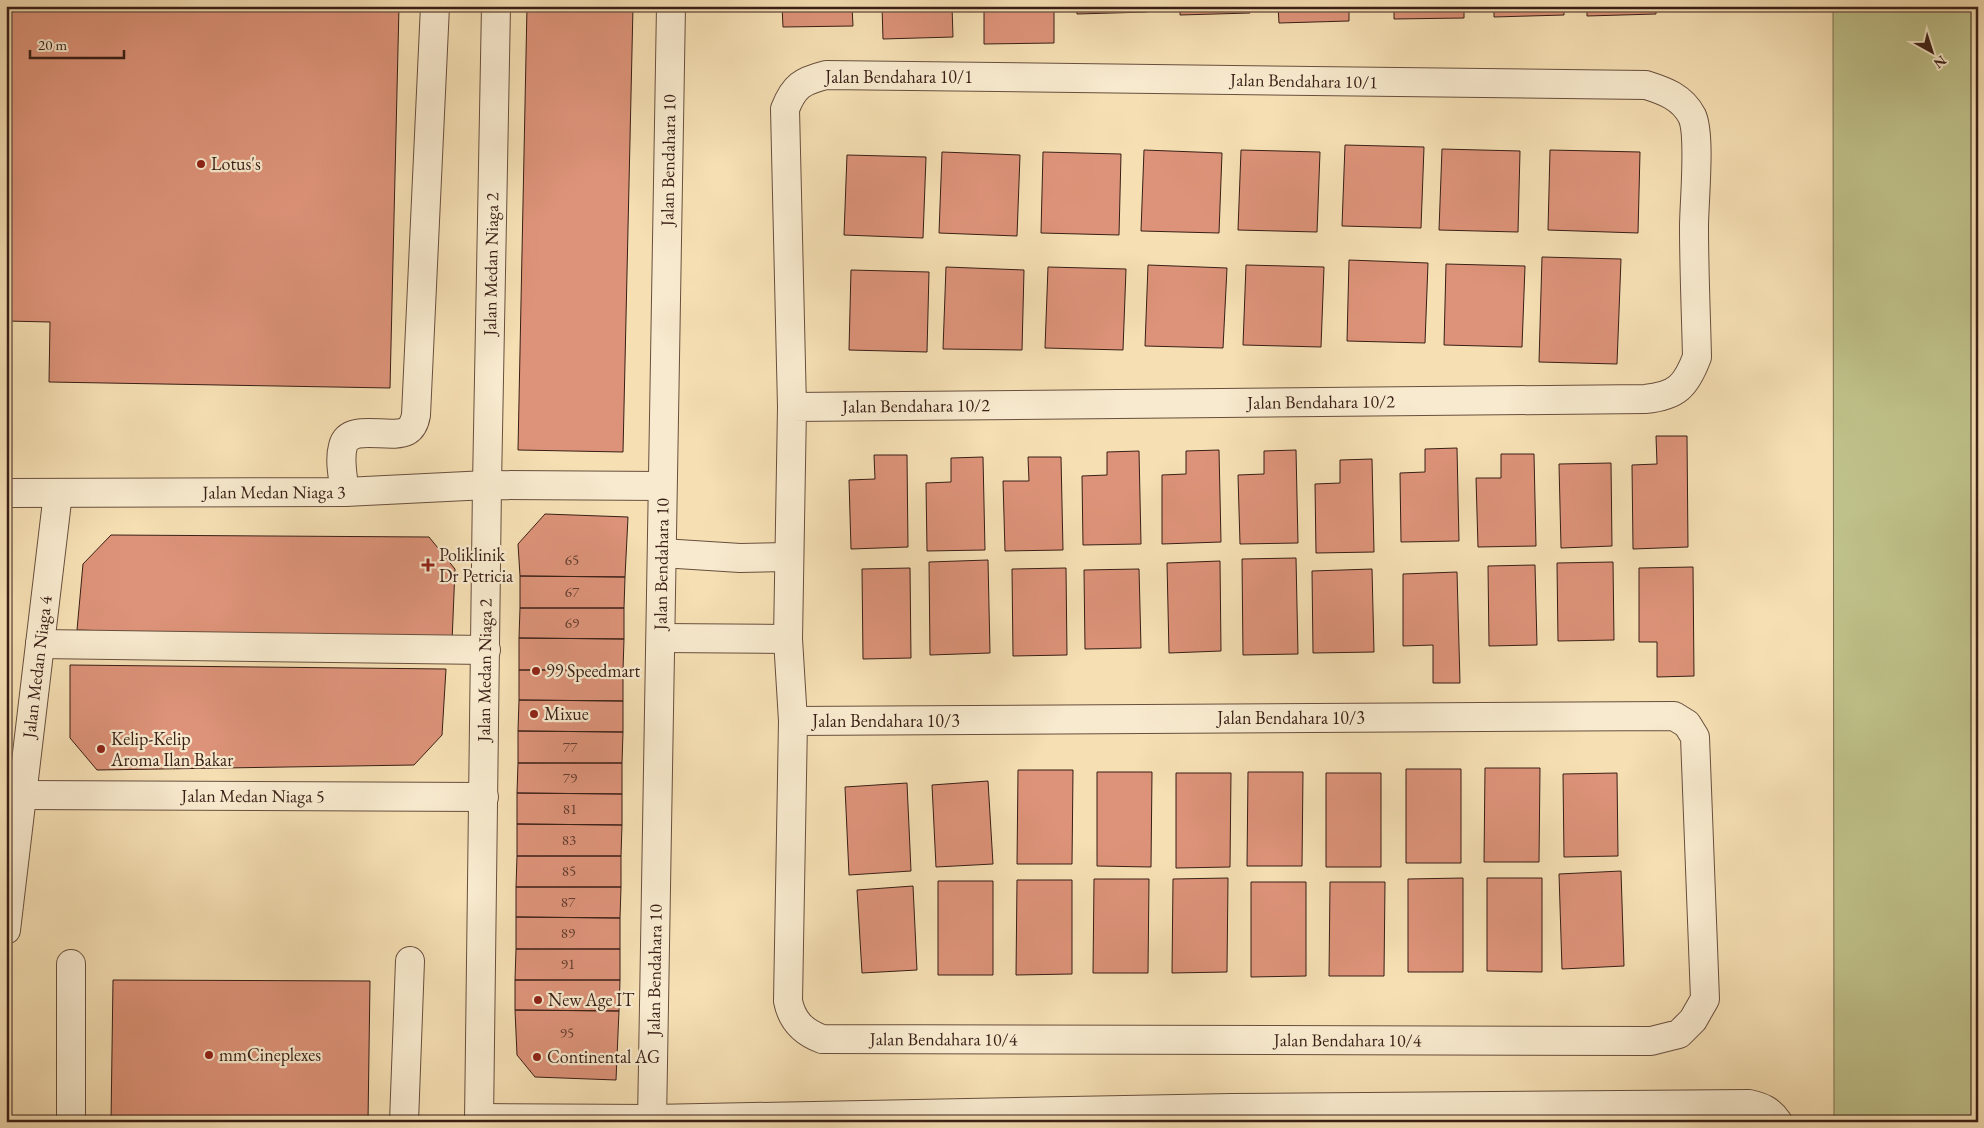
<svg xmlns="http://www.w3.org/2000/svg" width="1984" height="1128" font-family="'EB Garamond',serif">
<rect width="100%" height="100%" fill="#f5dfb3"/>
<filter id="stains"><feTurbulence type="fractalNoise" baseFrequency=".004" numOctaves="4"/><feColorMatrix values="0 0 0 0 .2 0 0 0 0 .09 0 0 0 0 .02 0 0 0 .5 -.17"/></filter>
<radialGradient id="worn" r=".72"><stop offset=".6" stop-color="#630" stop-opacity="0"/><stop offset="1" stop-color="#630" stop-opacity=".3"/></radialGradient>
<path fill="#bfc18a" stroke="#7c7050" d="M1833 6H1978V1122H1834Z"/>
<path fill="#dd9379" stroke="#391f16" d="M6 6H399L390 388 49 382 50 322 6 321Z
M527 6H633L623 452 518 450Z
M782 6H852L853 26 783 27Z
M882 6H952L953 37 883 39Z
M984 6H1054V43L984 44Z
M1076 6H1147V12L1077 14Z
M1180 6H1250V13L1180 15Z
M1278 6H1349V21L1279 23Z
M1394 6H1464V18L1394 19Z
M1494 6H1564V15L1494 17Z
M1587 6H1656V14L1587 16Z
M1345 145 1424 147 1421 228 1342 226Z
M1442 149 1520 151 1518 232 1439 230Z
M1144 150 1222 153 1219 233 1141 231Z
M1241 150 1320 152 1317 232 1238 230Z
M1550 150 1640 152 1638 233 1548 230Z
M942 152 1020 155 1017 236 939 233Z
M1043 152 1121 154 1119 235 1041 233Z
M847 155 926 157 923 238 844 235Z
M1542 257 1621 259 1617 364 1539 362Z
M1349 260 1428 263 1425 343 1347 341Z
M1446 264 1525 266 1522 347 1444 345Z
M1148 265 1227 268 1223 348 1145 346Z
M1246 265 1324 267 1321 347 1243 345Z
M946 267 1024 270 1022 350 943 349Z
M1048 267 1126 269 1123 350 1045 348Z
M851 270 929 272 927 352 849 350Z
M1656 436H1687L1688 547 1633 549 1632 465 1657 464Z
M1457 448 1459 541 1401 542 1400 473 1425 472V449Z
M1219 450 1221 542 1162 544V475L1186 474V451Z
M1296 450 1298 543 1240 544 1238 475 1264 474V451Z
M1139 451 1141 544 1083 545 1082 476 1107 475V452Z
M1501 454H1534L1536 546 1478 547 1476 478H1501Z
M874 455H907L908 547 851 549 849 480 875 479Z
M983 457 985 550 927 551 926 483 951 482V458Z
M1028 457H1061L1063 550 1005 551 1003 481H1029Z
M1372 459 1374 552 1316 553 1315 484 1340 483V460Z
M1611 463 1612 546 1561 548 1559 464Z
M545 514 628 517 625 577 520 576 518 544Z
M111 535 429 537 455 569 452 642 77 630 83 564Z
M1296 558 1298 654 1243 655 1242 559Z
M988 560 990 653 930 655 929 562Z
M1220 561 1221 651 1169 653 1167 563Z
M1613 562 1614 640 1558 641 1557 563Z
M1535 565 1537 645 1489 646 1488 566Z
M1693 567 1694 676 1657 677V642H1639V568Z
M910 568 911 658 863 659 862 569Z
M1066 568 1067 655 1013 656 1012 569Z
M1139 569 1141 648 1085 649 1084 570Z
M1372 569 1374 652 1313 653 1312 571Z
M1457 572 1460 683H1433V645L1403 646V574Z
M520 576 625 577 624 608H520Z
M520 608H624V639L519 638Z
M519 638 624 639 623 670H519Z
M70 665 446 669 442 735 414 765 97 770 70 738Z
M519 670H623V701L519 700Z
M519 700 623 701V732L518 731Z
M518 731 623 732 622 763H518Z
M518 763H622V794L517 793Z
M1485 768H1540L1539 862H1484Z
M1406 769H1461V863H1406Z
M1018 770H1073L1072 864H1017Z
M1097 772H1152L1151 867 1097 866Z
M1248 772H1303L1302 866H1247Z
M1176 773H1231L1230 867 1176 868Z
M1326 773H1381V867H1326Z
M1617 773 1618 856 1564 857 1563 774Z
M988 781 993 864 936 867 932 785Z
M907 783 911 871 849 875 845 787Z
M517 793 622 794V825L517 824Z
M517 824 622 825 621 856H517Z
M517 856H621V887H516Z
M1621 871 1624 966 1562 969 1559 874Z
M1228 878 1227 972 1172 973 1173 879Z
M1463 878V972H1408V879Z
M1487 878H1542V972L1487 971Z
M1094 879H1149L1148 973H1093Z
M1017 880H1072V974L1016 975Z
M938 881H993V975H938Z
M1251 882H1306V976L1251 977Z
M1330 882H1385L1384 976H1329Z
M913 886 917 970 862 973 857 890Z
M516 887H621L620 918 516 917Z
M516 917 620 918V949H516Z
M516 949H620V980H515Z
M113 980 370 981 368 1122H111Z
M515 980H620L619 1011 515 1010Z
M515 1010 619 1011 616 1080 535 1077 517 1055Z"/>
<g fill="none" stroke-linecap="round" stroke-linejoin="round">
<g stroke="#684f3d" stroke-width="30">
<g id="minor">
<path id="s1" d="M792 407 1645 399C1677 396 1686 386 1697 357 1696 314 1694 270 1694 227 1694 202 1701 135 1692 116 1682 97 1665 91 1646 85L826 75C802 81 794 86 785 109L792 407 788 639 793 721 788 1001C792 1021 803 1032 822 1039L1651 1041 1679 1034 1693 1020 1705 999 1695 737 1687 724 1674 716 793 721"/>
<path d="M345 492C343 478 339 460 343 446 349 422 390 440 407 431 412 428 415 421 416 415L435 6"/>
<path id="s2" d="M6 493 345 492 487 485 662 486"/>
<path d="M662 553 740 558 788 557"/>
<path d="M661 638 788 639"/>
<path d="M40 644 486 650"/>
<path id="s3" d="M22 795 484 797"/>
<path id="s4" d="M6 930 58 493"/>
<path d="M71 964V1122"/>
<path d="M479 1118 652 1119 1232 1108 1749 1104C1762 1107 1770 1110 1778 1122"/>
<path d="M404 1122 410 961"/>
<path id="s5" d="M479 1122 487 485 496 6"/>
<path id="s6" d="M652 1122 671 6"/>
</g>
</g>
<use href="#minor" stroke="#f8eace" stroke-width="28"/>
</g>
<g fill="#8f2418" stroke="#f8eace" stroke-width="2">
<circle cx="201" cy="164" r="5"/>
<path d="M425.5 557.5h5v5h5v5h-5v5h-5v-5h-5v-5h5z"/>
<circle cx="536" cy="671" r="5"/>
<circle cx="534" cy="714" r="5"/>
<circle cx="101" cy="749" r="5"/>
<circle cx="538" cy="1000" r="5"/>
<circle cx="209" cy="1055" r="5"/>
<circle cx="537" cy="1057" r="5"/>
</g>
<g text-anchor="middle" stroke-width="4.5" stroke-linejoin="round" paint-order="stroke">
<g font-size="15" fill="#623c2f">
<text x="572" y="565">65</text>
<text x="572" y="597">67</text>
<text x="572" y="628">69</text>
<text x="570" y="752">77</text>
<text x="570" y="783">79</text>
<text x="570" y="814">81</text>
<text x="569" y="845">83</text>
<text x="569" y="876">85</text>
<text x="568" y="907">87</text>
<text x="568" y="938">89</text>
<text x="568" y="969">91</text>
<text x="567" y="1038">95</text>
</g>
<g font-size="18" fill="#391f16" stroke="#f8eace">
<text x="899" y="83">Jalan Bendahara 10/1</text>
<text transform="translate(1304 81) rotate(1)" y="6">Jalan Bendahara 10/1</text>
<text dy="6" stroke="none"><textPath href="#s6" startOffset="962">Jalan Bendahara 10</textPath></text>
<text dy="6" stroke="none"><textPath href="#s5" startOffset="858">Jalan Medan Niaga 2</textPath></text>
<text dy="6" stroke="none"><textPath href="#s1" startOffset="529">Jalan Bendahara 10/2</textPath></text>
<text dy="6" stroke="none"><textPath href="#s1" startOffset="124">Jalan Bendahara 10/2</textPath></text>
<text dy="6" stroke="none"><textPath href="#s2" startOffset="268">Jalan Medan Niaga 3</textPath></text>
<text dy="6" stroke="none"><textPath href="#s6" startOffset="558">Jalan Bendahara 10</textPath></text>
<text dy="6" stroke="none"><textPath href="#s4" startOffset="265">Jalan Medan Niaga 4</textPath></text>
<text dy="6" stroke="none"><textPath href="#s5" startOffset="452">Jalan Medan Niaga 2</textPath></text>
<text x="1291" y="724">Jalan Bendahara 10/3</text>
<text x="886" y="727">Jalan Bendahara 10/3</text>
<text dy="6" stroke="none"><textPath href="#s3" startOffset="231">Jalan Medan Niaga 5</textPath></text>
<text dy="6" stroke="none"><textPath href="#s6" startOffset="152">Jalan Bendahara 10</textPath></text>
<text dy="6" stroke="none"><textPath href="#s1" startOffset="3168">Jalan Bendahara 10/4</textPath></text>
<text dy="6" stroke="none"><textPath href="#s1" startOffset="3572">Jalan Bendahara 10/4</textPath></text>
</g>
<g font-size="18" fill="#391f16" stroke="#f8eace" text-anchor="start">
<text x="211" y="170">Lotus's</text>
<text x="439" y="561">Poliklinik<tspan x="439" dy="21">Dr Petricia</tspan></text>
<text x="546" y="677">99 Speedmart</text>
<text x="544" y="720">Mixue</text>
<text x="111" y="745">Kelip-Kelip<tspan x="111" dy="21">Aroma Ilan Bakar</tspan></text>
<text x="548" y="1006">New Age IT</text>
<text x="219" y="1061">mmCineplexes</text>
<text x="547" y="1063">Continental AG</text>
</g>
</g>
<rect width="1984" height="1128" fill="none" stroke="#f5dfb3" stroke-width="25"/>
<rect x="8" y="8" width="1969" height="1113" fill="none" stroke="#391f16" stroke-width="2.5"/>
<rect x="12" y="12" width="1959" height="1103" fill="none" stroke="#391f16"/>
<g transform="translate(1932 52) rotate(141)" stroke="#f8eace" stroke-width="4" paint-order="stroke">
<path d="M0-4L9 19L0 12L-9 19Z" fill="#391f16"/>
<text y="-8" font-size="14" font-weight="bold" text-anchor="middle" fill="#391f16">N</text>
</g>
<path d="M30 50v8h94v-8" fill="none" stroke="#391f16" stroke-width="2.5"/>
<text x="38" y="50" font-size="15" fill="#391f16" stroke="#f8eace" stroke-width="4" paint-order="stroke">20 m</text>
<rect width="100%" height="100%" filter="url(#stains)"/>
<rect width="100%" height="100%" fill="url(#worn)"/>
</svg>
